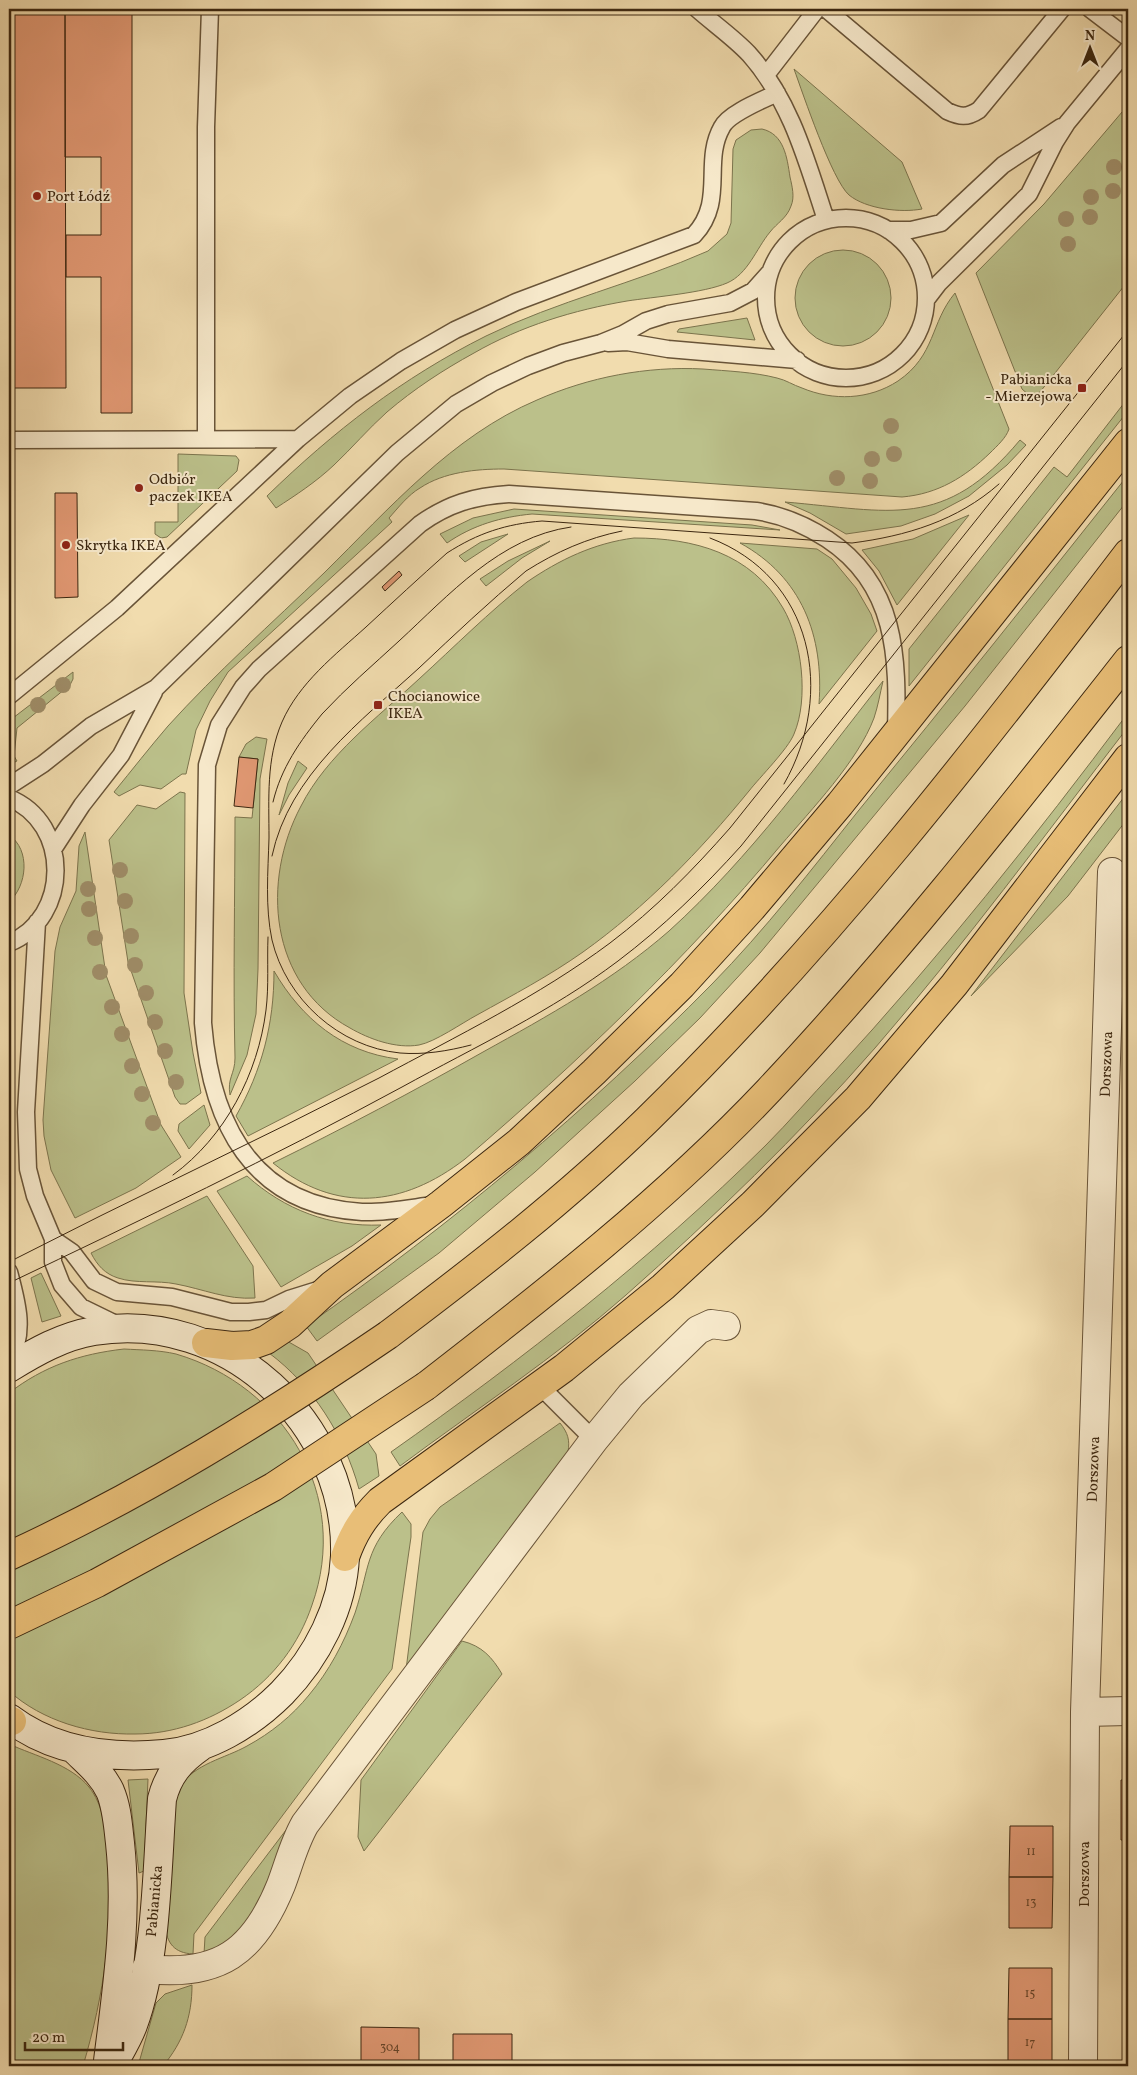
<svg xmlns="http://www.w3.org/2000/svg" width="1137" height="2075" font-family="Vollkorn,serif">
<rect width="100%" height="100%" fill="#f1dcae"/>
<filter id="stains"><feTurbulence type="fractalNoise" baseFrequency=".004" numOctaves="4"/><feColorMatrix values="0 0 0 0 .2 0 0 0 0 .09 0 0 0 0 .02 0 0 0 .5 -.17"/></filter>
<radialGradient id="worn" r=".72"><stop offset=".6" stop-color="#630" stop-opacity="0"/><stop offset="1" stop-color="#630" stop-opacity=".3"/></radialGradient>
<path fill="#bbc08a" stroke="#7c744d" d="M794 69 902 162 922 209C901 213 866 209 849 195 832 180 803 94 794 69Z
M1128 105V281L1040 392 1030 396 1022 389 976 273 1044 204Z
M762 129C784 134 787 157 790 177 792 186 795 197 791 206 787 218 777 223 770 232 756 249 748 274 727 283 704 293 653 297 627 301 574 310 521 326 474 353 443 370 414 389 387 412 368 429 352 448 334 465 316 482 296 495 276 508L267 496C334 431 402 378 486 336 557 301 636 283 708 251L727 234 731 223 733 149 736 140 751 130Z
M795 298a48 48 0 1 1 96 0a48 48 0 1 1-96 0Z
M955 293 1009 429C1006 438 997 446 990 453 965 477 938 494 902 497L504 469C476 469 444 472 420 488 408 495 398 508 389 518L392 522 228 672 210 701 196 730 186 774H182L161 789 140 785 119 796 114 792C132 770 150 747 168 726 216 673 272 623 324 573 389 509 452 436 537 400 589 377 647 366 703 369 727 371 754 372 777 378 786 380 793 385 802 388 833 401 869 400 898 381 936 355 930 323 955 293Z
M747 318 755 340 677 332 679 329Z
M1128 398V411L909 686V649L1054 467 1067 477Z
M1020 440 1026 445 1007 465 969 496 935 514 901 526 846 534 810 513 785 502C891 511 944 531 1020 440Z
M178 454 236 456 239 460 237 471 167 537 161 538 155 534V522H178Z
M1128 475V500L965 706 760 953 700 1018 635 1081 535 1172 439 1253 317 1341 306 1326C452 1224 588 1110 712 984 765 930 812 869 859 810 950 699 1039 587 1128 475Z
M514 509 752 525 780 530 532 514C501 517 473 525 447 543L440 534 473 518Z
M969 515 897 605 879 571 862 550 913 539Z
M508 534 465 562 459 556 481 542Z
M634 538C694 538 751 553 783 608 802 640 809 699 794 734 788 749 760 777 749 791 700 851 646 907 583 952 549 976 513 995 477 1015 462 1023 435 1042 419 1045 396 1049 369 1039 350 1028 269 984 261 881 301 806 327 755 377 718 419 679 454 647 489 612 527 582 559 560 594 543 634 538Z
M550 541 522 558 486 586 480 579 508 561Z
M740 543 817 549 832 559 856 588 871 614 877 631 819 704C824 636 802 577 740 543Z
M73 672V679L70 685 17 728 14 756 17 761 9 765V721Z
M883 681C880 694 878 706 874 718 858 761 811 810 781 845 685 960 578 1062 465 1159 403 1207 336 1214 273 1163 344 1128 414 1091 483 1052 548 1016 613 980 669 931 751 857 815 767 883 681Z
M1128 713V727C1045 835 964 945 875 1048 798 1136 713 1218 626 1295 556 1357 475 1410 400 1466L391 1452C523 1359 651 1259 766 1145 789 1122 811 1096 834 1072 939 958 1035 837 1128 713Z
M256 737 267 739 260 779 258 969 256 1014 247 1055 230 1095C227 1078 235 1074 235 1058 233 978 235 897 235 817L252 818 258 759 239 757 246 744Z
M298 761 307 768 289 795 279 815 288 783Z
M180 792 185 793 184 993 193 1053 201 1093 186 1104H180L175 1097 128 962 109 840 137 805 156 809Z
M1128 792V818L1105 848 1068 896 971 996Z
M85 832 106 975 161 1125 181 1157 136 1188 75 1218 51 1170 44 1136 43 1120 55 951 60 927 76 891 79 846Z
M9 835C31 850 27 886 9 902Z
M274 971C302 1019 342 1052 398 1059L248 1136 236 1116C262 1070 274 1024 274 971Z
M204 1105 210 1125 189 1149 178 1131 179 1124Z
M247 1176C285 1210 330 1227 381 1225L352 1246 281 1287 217 1191Z
M207 1196 253 1266 255 1298C227 1300 203 1289 176 1284 157 1280 136 1284 118 1278 105 1274 97 1265 91 1253Z
M41 1273 61 1316 42 1322 31 1278Z
M287 1341 308 1353 376 1454 379 1476 359 1489C344 1435 313 1386 269 1353Z
M124 1349C141 1350 159 1350 176 1354 285 1386 351 1496 312 1605 299 1644 274 1677 240 1700 209 1721 173 1734 135 1734 91 1735 42 1721 9 1691V1393C44 1366 80 1354 124 1349Z
M560 1423C568 1433 570 1440 568 1452L406 1670 423 1532 430 1519 440 1507Z
M402 1512 411 1524V1537L392 1669 194 1934 193 1954C174 1953 167 1943 165 1926 167 1891 165 1815 180 1787 193 1764 226 1758 247 1746 271 1733 292 1716 309 1695 329 1671 344 1643 355 1613 370 1568 364 1548 402 1512Z
M462 1641C482 1646 492 1657 502 1674L364 1851 358 1837 361 1780Z
M9 1744C35 1756 70 1764 89 1787 103 1805 105 1826 107 1848 115 1923 104 1995 83 2066H9Z
M148 1779 144 1871 139 1873 128 1780Z
M286 1830C267 1880 259 1932 204 1954L205 1937Z
M192 1985C192 2017 183 2042 163 2066H138L156 2003 165 1994Z"/>
<path fill="#e29974" stroke="#3c2710" d="M9 9H65L66 388H9Z
M65 9H132V413H101V277H66V235H101V157H65Z
M55 493H77L78 597 55 598Z
M399 571 402 575 385 591 382 587Z
M239 757 258 759 253 808 234 806Z
M1121 1780H1128V1840H1121Z
M1010 1826H1053V1877H1009Z
M1009 1877H1053L1052 1928H1009Z
M1009 1968H1052V2019H1008Z
M1008 2019H1052V2066H1008Z
M361 2027 419 2028V2066H361Z
M453 2034H512V2066H453Z"/>
<g fill="none" stroke-linecap="round" stroke-linejoin="round">
<g stroke="#695438" stroke-width="19">
<path id="service" d="M697 9C714 24 734 38 749 54 791 101 807 162 826 220
M826 9 947 111C960 117 967 118 979 110L1062 9
M1090 9 1128 38
M766 75 817 9
M766 298a80 80 0 1 1 160 0a80 80 0 1 1-160 0Z
M888 230H911L941 223 1003 165 1061 127
M926 300 939 283 1029 194 1055 142 1067 123 1128 49
M608 343 627 342 668 349 797 360
M206 439V127L210 9
M9 440 298 439
M9 696 117 608 298 439 350 396 401 361 455 330 516 302 694 235C726 201 702 162 722 127 729 113 763 100 777 93
M9 786 43 764 91 726 156 688 397 453 456 404 492 383 528 366 563 353 601 343 623 334 646 321 668 314 730 303 753 291 770 272
M9 798C71 823 71 918 9 943
M54 848 82 805 121 755 154 692
M37 922 26 1112 28 1169 35 1196 53 1239V1262L62 1285 81 1307 122 1327
M433 1205C410 1208 386 1213 362 1212 251 1206 211 1122 203 1023L207 765 219 725 243 687 259 669 420 524C448 504 474 496 509 494L756 511C783 515 804 524 827 539 897 585 898 657 896 733
M53 1239 72 1252 94 1281 117 1292 172 1297 231 1312H249L266 1310 289 1299 321 1289
M9 1272C17 1302 26 1333 9 1361
M540 1386 594 1440"/>
</g>
<g stroke="#695438" stroke-width="30">
<path id="minor" d="M1085 1712 1128 1711
M146 1969C219 1977 254 1952 281 1885 289 1864 294 1843 305 1824L594 1440 631 1395 698 1330 711 1324 726 1326
M1083 2066 1085 1712 1112 872"/>
</g>
<g stroke="#3c2710" stroke-width="30">
<path id="secondary" d="M9 1368C35 1352 63 1336 94 1331 227 1309 349 1423 345 1556 343 1607 317 1657 282 1693 251 1724 208 1750 164 1754 109 1759 54 1752 9 1718
M75 1750C88 1763 102 1774 110 1791 117 1807 118 1826 120 1843 128 1917 117 1988 108 2061
M112 2066C119 2053 128 2039 133 2025 157 1961 157 1868 162 1799 168 1775 180 1761 200 1747"/>
</g>
<g stroke="#3c2710" stroke-width="30">
<path id="primary" d="M388 1335C477 1268 566 1199 647 1120 825 946 977 751 1128 553
M206 1343 232 1346 252 1345 266 1340 290 1324 332 1285 441 1204 519 1142 594 1072 682 985 752 908 840 804 1128 443
M426 1386C545 1294 665 1200 769 1090 897 954 1012 807 1128 660
M345 1557C353 1534 363 1518 380 1501L564 1368 663 1287 753 1204 858 1098 954 985 1128 758
M9 1720 12 1721"/>
</g>
<use href="#service" stroke="#f6e8ca" stroke-width="16"/>
<use href="#minor" stroke="#f6e8ca" stroke-width="28"/>
<use href="#secondary" stroke="#f6e8ca" stroke-width="28"/>
<use href="#primary" stroke="#e8be77" stroke-width="28"/>
<path stroke="#3c2710" stroke-width="1" d="M710 538C813 577 836 693 784 784
M273 802C281 768 300 741 322 714 346 688 373 665 399 641 449 595 500 537 571 527
M272 856C289 775 361 721 419 668 454 635 489 602 526 571 556 552 587 538 622 531
M471 1045C448 1051 424 1055 400 1053 339 1047 286 999 272 940 265 907 268 872 269 838 269 799 266 759 282 722 299 683 335 655 366 627 393 602 420 577 447 553 478 533 506 524 542 521L852 543C906 536 957 521 999 484
M173 1175C225 1137 258 1074 266 1010 269 986 267 961 268 937
M9 1262C131 1199 257 1141 379 1078 457 1036 539 996 610 943 655 909 693 870 730 828L1128 330
M9 1283C141 1220 273 1157 402 1087 475 1047 552 1011 618 961 663 927 703 888 741 846L1128 360"/>
<g stroke="#3c2710" stroke-width="30" stroke-linecap="butt">
<path id="primary-bridge" d="M9 1556C142 1495 266 1418 388 1335
M9 1625 97 1583 273 1487 426 1386"/>
</g>
<use href="#primary-bridge" stroke="#e8be77" stroke-width="28"/>
</g>
<g fill="#9f8d68">
<circle cx="1114" cy="167" r="8"/>
<circle cx="1113" cy="191" r="8"/>
<circle cx="1091" cy="197" r="8"/>
<circle cx="1090" cy="217" r="8"/>
<circle cx="1066" cy="219" r="8"/>
<circle cx="1068" cy="244" r="8"/>
<circle cx="891" cy="426" r="8"/>
<circle cx="894" cy="454" r="8"/>
<circle cx="872" cy="459" r="8"/>
<circle cx="837" cy="478" r="8"/>
<circle cx="870" cy="481" r="8"/>
<circle cx="63" cy="685" r="8"/>
<circle cx="38" cy="705" r="8"/>
<circle cx="120" cy="870" r="8"/>
<circle cx="88" cy="889" r="8"/>
<circle cx="125" cy="901" r="8"/>
<circle cx="89" cy="909" r="8"/>
<circle cx="131" cy="936" r="8"/>
<circle cx="95" cy="938" r="8"/>
<circle cx="135" cy="965" r="8"/>
<circle cx="100" cy="972" r="8"/>
<circle cx="146" cy="993" r="8"/>
<circle cx="112" cy="1007" r="8"/>
<circle cx="155" cy="1022" r="8"/>
<circle cx="122" cy="1034" r="8"/>
<circle cx="165" cy="1051" r="8"/>
<circle cx="132" cy="1066" r="8"/>
<circle cx="176" cy="1082" r="8"/>
<circle cx="142" cy="1094" r="8"/>
<circle cx="153" cy="1123" r="8"/>
</g>
<g fill="#8f2418" stroke="#f6e8ca" stroke-width="2">
<circle cx="37" cy="196" r="5"/>
<rect x="1077" y="383" width="10" height="10" rx="2.5"/>
<circle cx="139" cy="488" r="5"/>
<circle cx="66" cy="545" r="5"/>
<rect x="373" y="700" width="10" height="10" rx="2.5"/>
</g>
<g text-anchor="middle" stroke-width="4" stroke-linejoin="round" paint-order="stroke">
<g font-size="12" fill="#664429">
<text x="1031" y="1855">11</text>
<text x="1031" y="1906">13</text>
<text x="1030" y="1997">15</text>
<text x="1030" y="2046">17</text>
<text x="390" y="2051">304</text>
</g>
<g font-size="15" fill="#3c2710" stroke="#f6e8ca" text-anchor="start">
<text x="47" y="201">Port Łódź</text>
<text x="1072" y="384" text-anchor="end">Pabianicka<tspan x="1072" dy="17">- Mierzejowa</tspan></text>
<text x="149" y="484">Odbiór<tspan x="149" dy="17">paczek IKEA</tspan></text>
<text x="76" y="550">Skrytka IKEA</text>
<text x="388" y="701">Chocianowice<tspan x="388" dy="17">IKEA</tspan></text>
</g>
<g font-size="15" fill="#3c2710" stroke="#f6e8ca">
<text transform="translate(1106 1064) rotate(-88)" y="5">Dorszowa</text>
<text transform="translate(1093 1469) rotate(-88)" y="5">Dorszowa</text>
<text transform="translate(1084 1874) rotate(-90)" y="5">Dorszowa</text>
<text transform="translate(154 1901) rotate(-85)" y="5">Pabianicka</text>
</g>
</g>
<rect width="1137" height="2075" fill="none" stroke="#f1dcae" stroke-width="30"/>
<rect x="10" y="10" width="1117" height="2055" fill="none" stroke="#3c2710" stroke-width="2.5"/>
<rect x="15" y="15" width="1107" height="2045" fill="none" stroke="#3c2710"/>
<g transform="translate(1090 48)" stroke="#f6e8ca" stroke-width="4" paint-order="stroke">
<path d="M0-4L9 19L0 12L-9 19Z" fill="#3c2710"/>
<text y="-8" font-size="14" font-weight="bold" text-anchor="middle" fill="#3c2710">N</text>
</g>
<path d="M25 2042v8h98v-8" fill="none" stroke="#3c2710" stroke-width="2.5"/>
<text x="32" y="2042" font-size="15" fill="#3c2710" stroke="#f6e8ca" stroke-width="4" paint-order="stroke">20 m</text>
<rect width="100%" height="100%" filter="url(#stains)"/>
<rect width="100%" height="100%" fill="url(#worn)"/>
</svg>
